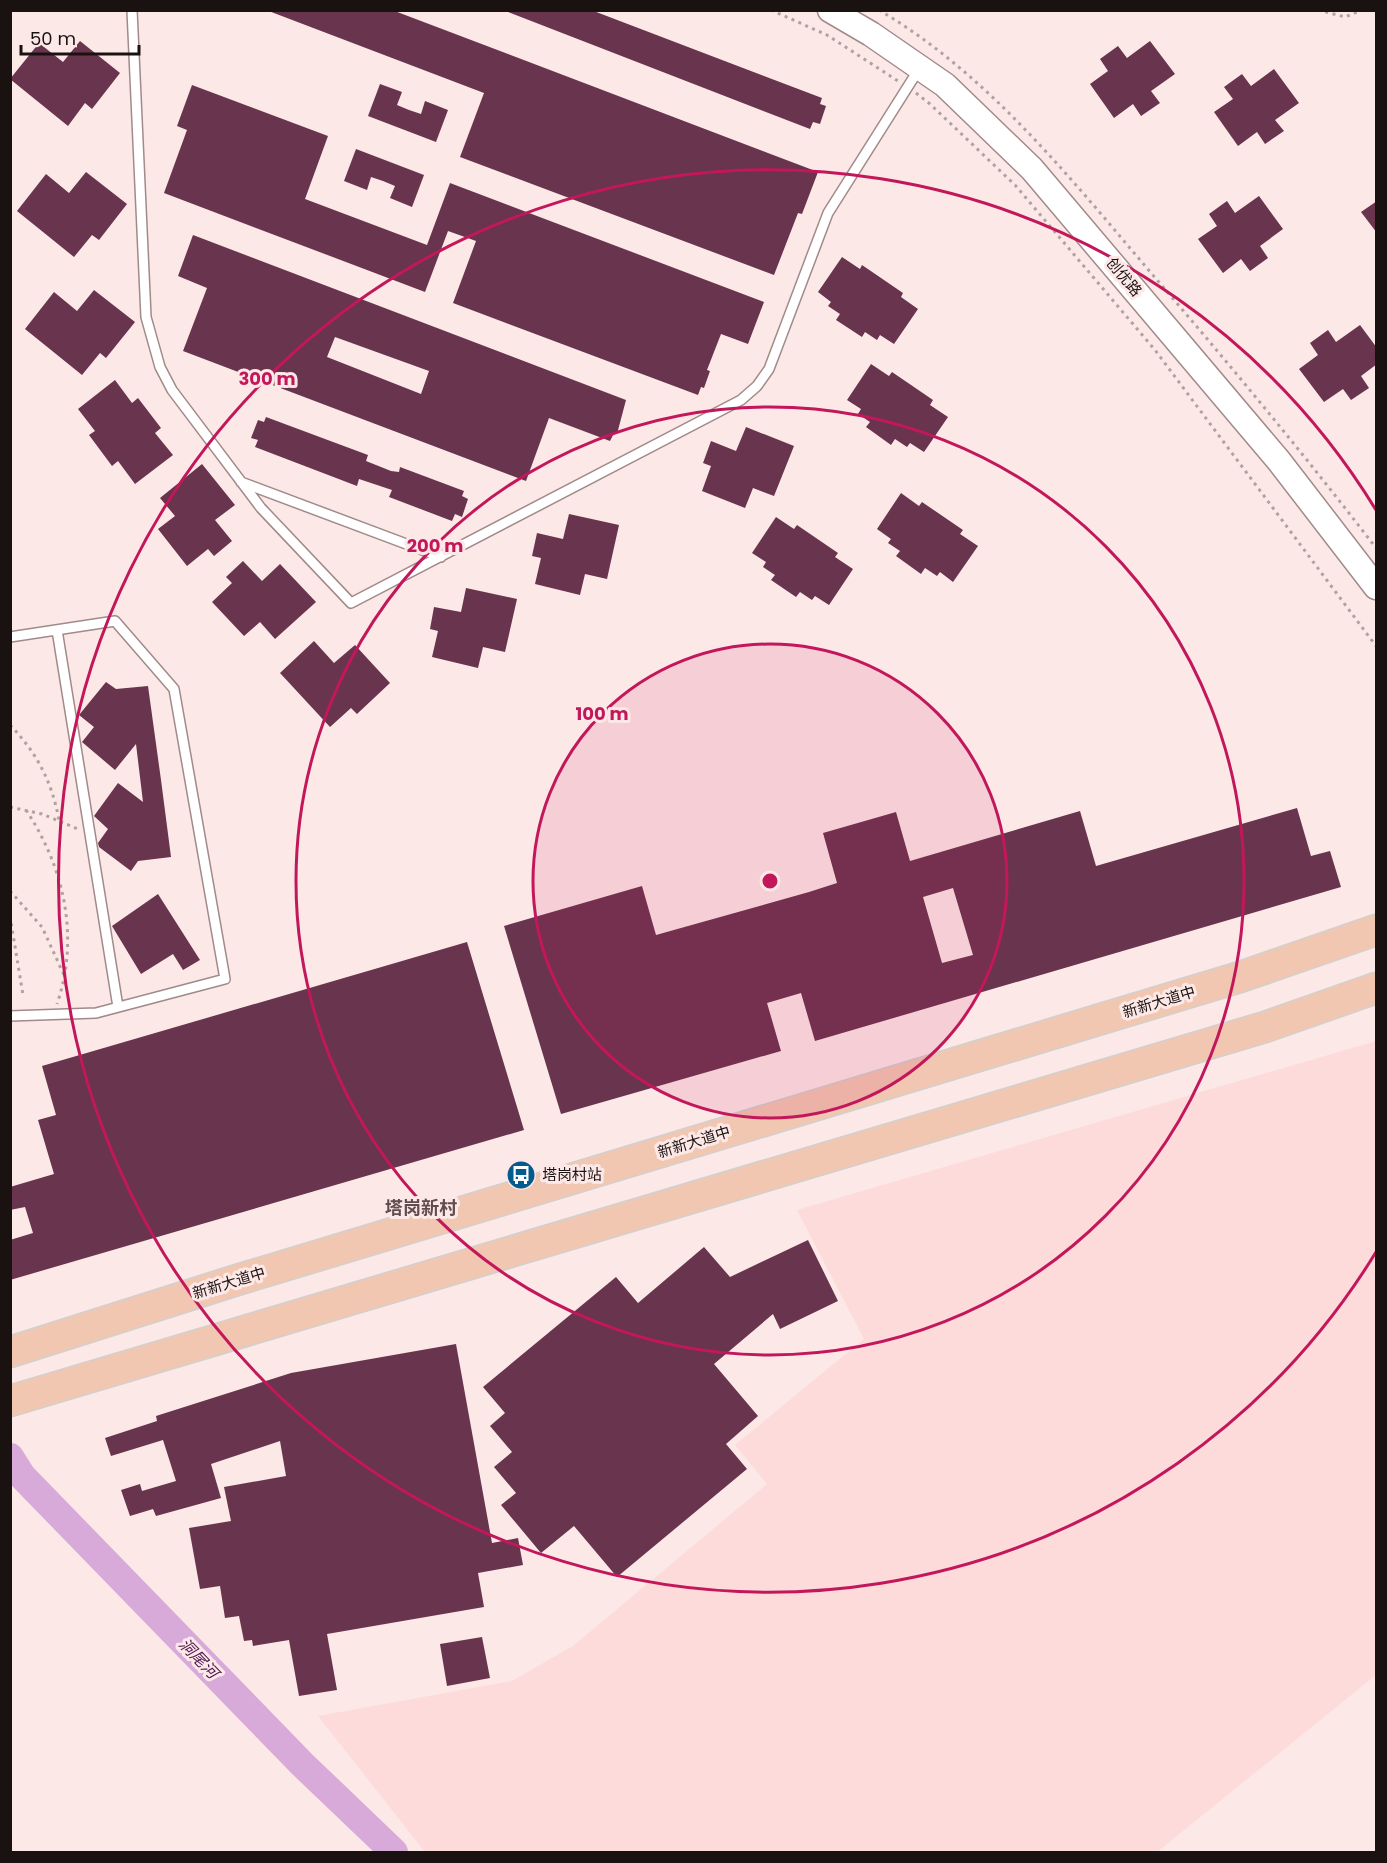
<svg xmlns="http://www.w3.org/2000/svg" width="1387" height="1863" font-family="Poppins,'Noto Sans SC',sans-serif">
<rect width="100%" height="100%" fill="#fce8e7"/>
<path fill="#fddbdb" d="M1376 1041V1675L1157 1852H425L318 1716 512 1681 573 1646 767 1484 735 1445 864 1339 797 1210Z"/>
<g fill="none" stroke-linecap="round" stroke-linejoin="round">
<path stroke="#d7aad9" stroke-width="28" d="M10 1457 22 1476 302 1764 394 1852"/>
</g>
<path fill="#69344d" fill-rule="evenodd" d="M266 10H392L818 172 802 214 798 213 774 275 460 157 484 93Z
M503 10H591L822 98 820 104 826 106 820 124 813 122 810 129Z
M80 41 120 73 92 109 85 103 68 126 10 79 39 43 63 62Z
M1150 41 1175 74 1151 91 1160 103 1141 116 1133 104 1114 118 1090 84 1108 71 1100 59 1118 46 1127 58Z
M1274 69 1299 103 1275 120 1284 131 1265 144 1257 132 1238 146 1214 112 1233 99 1224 87 1242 74 1251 86Z
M380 84 402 92 397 105 409 110 421 114 425 101 448 110 436 142 368 116Z
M192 85 328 136 305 199 427 245 450 183 764 302 748 344 721 334 707 370 710 371 704 388 701 387 698 395 453 303 476 241 448 231 425 292 164 193 187 130 177 126Z
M356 149 424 175 412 207 390 198 395 186 383 181 371 177 367 190 344 181Z
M86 172 127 204 99 240 92 235 74 257 17 211 46 174 69 193Z
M1259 196 1283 229 1260 246 1268 258 1250 271 1241 259 1223 273 1198 239 1217 226 1209 214 1227 201 1235 213Z
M1377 201V233L1361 212Z
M193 235 626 400 617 434 614 433 610 441 549 418 526 481 183 351 207 288 178 276ZM335 337 429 371 421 394 327 357Z
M842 257 860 269 862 265 903 293 901 297 918 309 894 344 880 335 877 340 865 332 862 337 836 320 840 314 828 306 831 302 818 292Z
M94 290 135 322 106 358 100 353 82 375 25 329 54 292 77 311Z
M1360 325 1377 348V364L1361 376 1369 388 1351 400 1343 389 1324 402 1299 369 1318 355 1310 343 1328 330 1336 342Z
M871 364 889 376 892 372 933 400 930 405 948 417 924 452 910 443 907 447 895 439 891 445 866 427 870 422 858 414 861 409 847 400Z
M115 380 132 403 138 398 161 428 155 433 173 455 135 484 118 461 112 466 89 435 95 431 78 409Z
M266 417 368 455 366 461 391 471 399 472 400 467 464 491 462 496 468 499 462 517 455 514 452 521 389 497 392 490 359 479 357 486 255 447 258 440 251 438 258 420 264 422Z
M746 427 794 446 774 496 753 488 745 508 702 491 711 466 703 463 711 441 736 451Z
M202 464 235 505 215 520 232 541 214 556 208 549 187 566 158 529 175 516 160 498Z
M901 493 919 506 922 502 963 530 960 534 978 546 953 582 940 572 937 576 925 568 921 574 896 556 900 551 888 543 891 539 877 529Z
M569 514 619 525 607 579 585 574 580 595 535 584 541 558 532 556 537 533 563 539Z
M776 517 794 529 797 525 838 553 835 557 853 569 829 605 815 596 812 600 800 592 796 597 771 580 775 575 763 567 766 562 752 553Z
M243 561 262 581 280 564 316 602 275 639 260 622 244 636 212 602 232 583 226 577Z
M466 588 517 599 505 652 483 647 478 668 432 657 438 631 430 629 434 607 461 612Z
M314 641 334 663 355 645 390 683 357 714 351 708 330 727 280 673Z
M106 682 116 689 148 686 161 780 171 857 138 861 131 871 99 847 98 843 108 829 94 816 118 783 143 802 136 744 115 770 82 742 94 727 79 715Z
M1297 808 1311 856 1330 851 1341 887 815 1041 801 993 767 1003 781 1051 561 1114 504 926 642 886 656 935 809 892 837 883 823 833 896 812 910 861 1080 811 1096 866ZM953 888 973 955 942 963 923 897Z
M158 894 200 960 183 970 173 954 141 974 112 926Z
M467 942 524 1130 10 1280V1240L33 1233 25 1207 10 1210V1187L54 1174 38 1120 56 1115 42 1066Z
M808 1240 838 1301 780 1329 773 1314 714 1364 758 1416 726 1444 747 1469 617 1577 574 1526 541 1553 501 1505 516 1493 494 1467 512 1452 490 1426 505 1413 483 1387 616 1277 638 1303 704 1247 730 1277Z
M456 1344 492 1543 518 1538 523 1565 478 1573 484 1607 327 1634 337 1690 299 1696 289 1640 253 1646 252 1640 244 1641 239 1616 225 1618 220 1586 200 1589 189 1528 231 1521 224 1487 286 1476 280 1441 211 1464 221 1498 156 1516 153 1509 130 1516 121 1490 140 1484 142 1491 176 1481 163 1440 111 1456 105 1438 157 1421 156 1416 291 1373Z
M482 1637 490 1678 447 1686 440 1644Z"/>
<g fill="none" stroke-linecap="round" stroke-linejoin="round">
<g stroke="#a18a8a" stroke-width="12">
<path id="service" d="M132 10 146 317 160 367 172 390 261 508 351 603 741 400 757 386 769 369 828 213 919 69
M241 482 441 557
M57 630 118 1007
M10 637 115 621 174 689 225 979 96 1013 10 1016"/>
</g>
<g stroke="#a18a8a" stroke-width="27">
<path id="tertiary" d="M830 10 871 34 945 85 1032 169 1279 461 1376 587"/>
</g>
<g stroke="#d1d0cf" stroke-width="33">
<path id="primary" d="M10 1352 237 1280 1240 977 1376 930
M10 1401 1265 1027 1376 988"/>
</g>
<path stroke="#b1a1a0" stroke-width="3" stroke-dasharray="3 4.5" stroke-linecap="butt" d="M771 10 827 35 898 81
M879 10C989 75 1070 178 1152 274 1229 364 1304 454 1376 548
M1318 10 1345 17 1362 10
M916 93 930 104 1015 185 1155 350 1376 646
M10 675V716
M10 725C37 753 52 782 59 820
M10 807 42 814 78 829
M26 810C64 867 80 937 57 1004
M10 891 42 927 64 975
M10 916 23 995"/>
<use href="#service" stroke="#fff" stroke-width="9"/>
<use href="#tertiary" stroke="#fff" stroke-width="24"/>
<use href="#primary" stroke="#f2c7b2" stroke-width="30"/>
</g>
<circle cx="770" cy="881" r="237" fill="#c2185b" fill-opacity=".12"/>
<g fill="none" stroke="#c2185b" stroke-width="3">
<circle cx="770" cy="881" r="237"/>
<circle cx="770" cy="881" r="474"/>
<path d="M1376 1252A711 711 0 1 1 1376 510"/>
</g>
<defs>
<g id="bus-disc" transform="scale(1.5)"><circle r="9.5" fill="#055b8d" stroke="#fce8e7"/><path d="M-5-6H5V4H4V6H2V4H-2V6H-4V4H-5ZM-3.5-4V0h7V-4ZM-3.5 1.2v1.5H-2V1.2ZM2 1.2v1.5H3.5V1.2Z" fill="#fff"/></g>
</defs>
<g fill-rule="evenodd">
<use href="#bus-disc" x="521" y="1175"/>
</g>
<g text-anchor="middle" stroke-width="6" stroke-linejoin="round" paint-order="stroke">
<g font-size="15" fill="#1a1211" stroke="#fce8e7">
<text transform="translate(1124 277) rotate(50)" y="5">创优路</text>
<text transform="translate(1159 1002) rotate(-17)" y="5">新新大道中</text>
<text transform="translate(694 1142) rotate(-17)" y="5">新新大道中</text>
<text transform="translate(229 1283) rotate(-17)" y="5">新新大道中</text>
</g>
<g font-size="15" fill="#1a1211" stroke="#fce8e7" text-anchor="start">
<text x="542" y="1180">塔岗村站</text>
</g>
<g font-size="16" font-style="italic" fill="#4b1650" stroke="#fce8e7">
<text transform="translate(199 1658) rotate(46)" y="6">洞尾河</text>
</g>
<g font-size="18" font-weight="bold" fill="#614d4d" stroke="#fce8e7">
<text x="421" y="1214">塔岗新村</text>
</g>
</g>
<circle cx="770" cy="881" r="9" fill="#c2185b" stroke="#fce8e7" stroke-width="3"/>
<g font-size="18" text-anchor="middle" font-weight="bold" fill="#c2185b" stroke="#fce8e7" stroke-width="6" stroke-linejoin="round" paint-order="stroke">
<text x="267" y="385">300 m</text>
<text x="435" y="552">200 m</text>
<text x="602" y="720">100 m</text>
</g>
<rect width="1387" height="1863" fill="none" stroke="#1a1211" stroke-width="24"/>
<path d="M21 45v9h118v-9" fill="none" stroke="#1a1211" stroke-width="3"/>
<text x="30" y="45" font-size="18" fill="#1a1211" stroke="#fce8e7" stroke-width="4.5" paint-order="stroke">50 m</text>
</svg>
